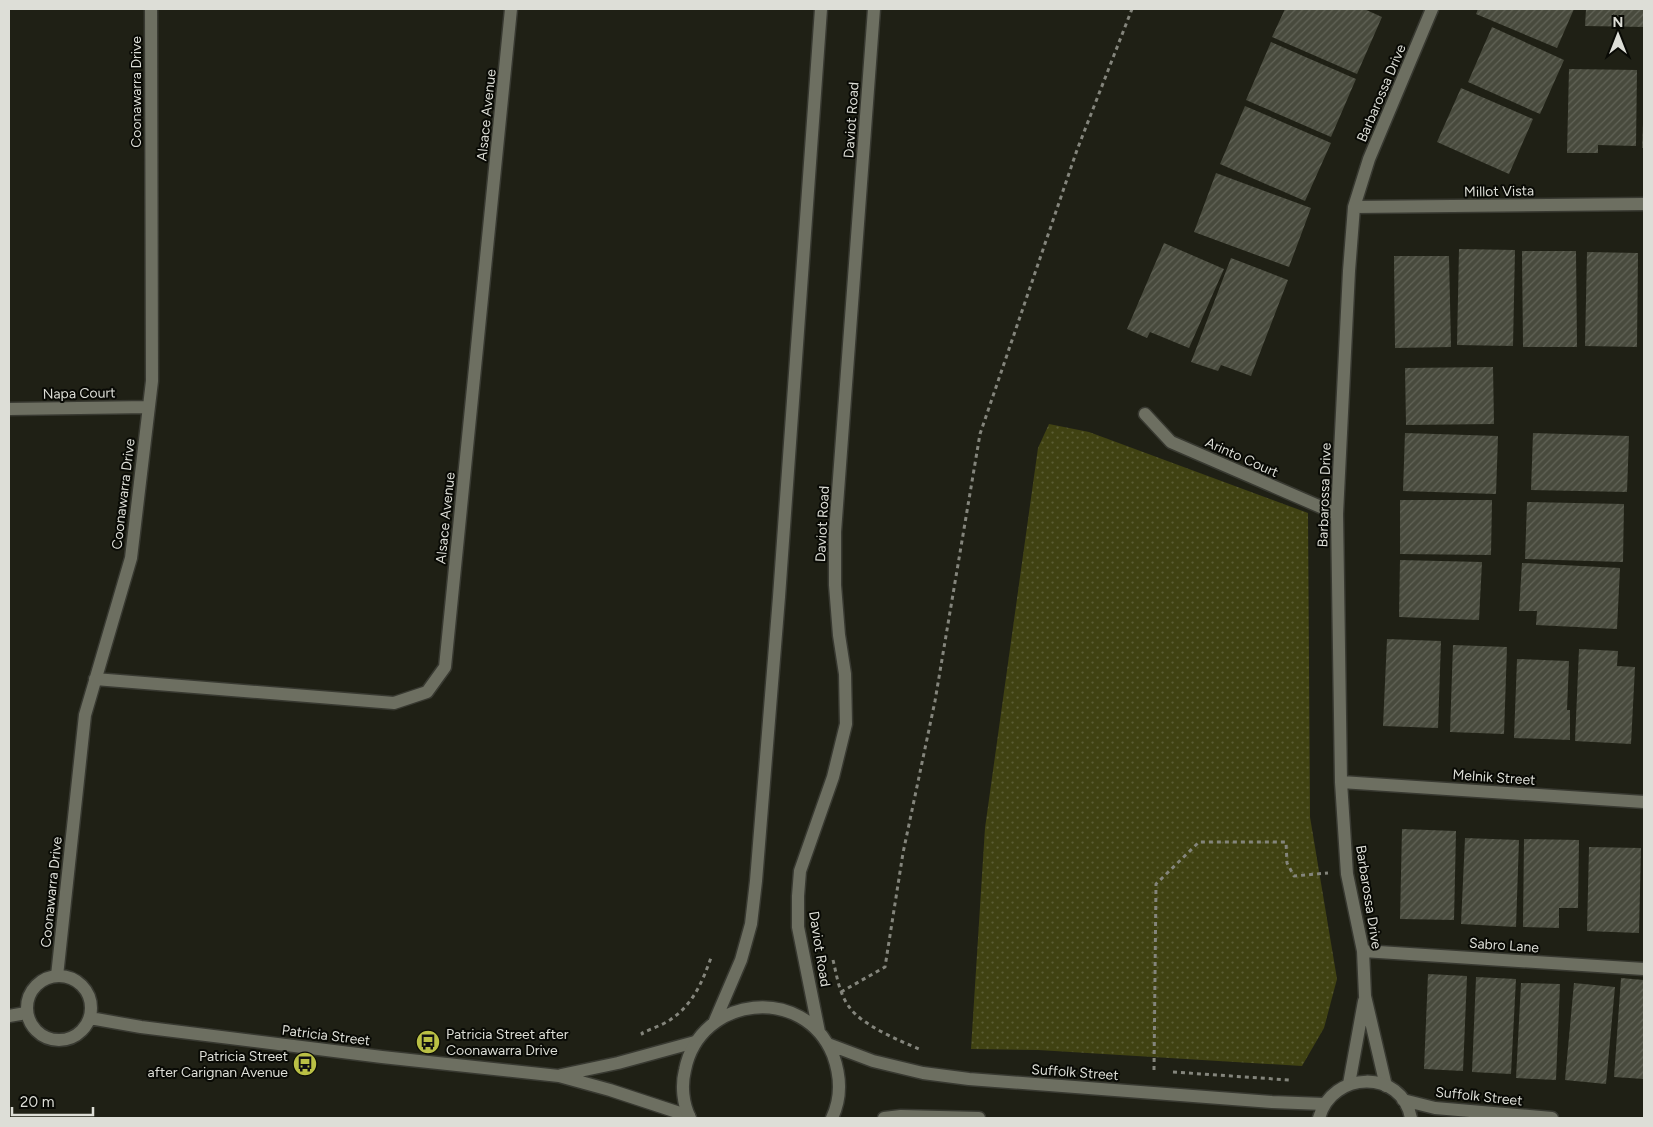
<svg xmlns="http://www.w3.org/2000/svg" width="1653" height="1127" font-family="Figtree,sans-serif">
<defs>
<pattern id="green-dots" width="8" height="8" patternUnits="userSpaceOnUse" patternTransform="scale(1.25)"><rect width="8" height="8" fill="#404212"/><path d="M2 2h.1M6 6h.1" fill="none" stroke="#5b5d34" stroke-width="1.8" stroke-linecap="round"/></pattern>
<pattern id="building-hatch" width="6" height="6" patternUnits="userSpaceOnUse" patternTransform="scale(1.25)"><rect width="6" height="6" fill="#484a3d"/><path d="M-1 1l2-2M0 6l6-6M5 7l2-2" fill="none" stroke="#626458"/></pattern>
</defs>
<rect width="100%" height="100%" fill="#1f2015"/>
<path fill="url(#green-dots)" d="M1049 424 1089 432 1308 513 1310 817 1337 979 1324 1028 1302 1066 1038 1050 971 1049 985 828 1038 448Z"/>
<path fill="url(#building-hatch)" d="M1285 9H1364L1382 17 1357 74 1272 37Z
M1478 9H1574L1557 48 1476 14Z
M1586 9H1644V27L1585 26Z
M1492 27 1564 60 1540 114 1468 82Z
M1271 42 1356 79 1331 137 1246 100Z
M1569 69 1637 70 1636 146 1598 145V153H1567Z
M1461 88 1533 119 1509 174 1437 142Z
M1245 106 1331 143 1305 201 1220 164Z
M1643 124H1644V148H1642Z
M1216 173 1311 208 1289 267 1194 232Z
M1164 243 1224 269 1189 348 1150 332 1147 338 1127 329Z
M1459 249 1515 250 1513 346 1457 345Z
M1522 251H1576L1577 347H1523Z
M1587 252 1638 253 1637 347 1585 346Z
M1394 256H1449L1451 347 1395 348Z
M1231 258 1288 280 1251 376 1221 365 1218 371 1191 362Z
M1493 367 1494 424 1406 425 1405 368Z
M1405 433 1498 436 1496 494 1403 491Z
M1533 433 1629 436 1627 492 1531 490Z
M1400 500H1492L1491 555 1400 554Z
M1527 502 1624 504 1623 562 1525 559Z
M1400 560 1482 562 1479 620 1399 617Z
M1522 563 1620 568 1617 629 1536 625 1537 611H1519Z
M1387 639 1441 641 1438 728 1383 726Z
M1453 645 1507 647 1504 734 1450 732Z
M1579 649 1618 651 1617 666 1635 667 1631 744 1575 741Z
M1517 659 1569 661 1567 710H1570V740L1514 738Z
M1402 829 1456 831 1454 920 1400 919Z
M1465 838 1519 840 1516 927 1461 924Z
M1524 839 1579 840 1578 908H1559V928L1523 927Z
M1589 847 1641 848 1639 933 1587 931Z
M1428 974 1467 976 1463 1071 1424 1069Z
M1476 977 1516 979 1511 1074 1472 1072Z
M1621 978 1644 980V1079L1614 1077Z
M1521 983 1560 984 1556 1080 1516 1078Z
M1574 983 1615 987 1606 1084 1565 1080Z"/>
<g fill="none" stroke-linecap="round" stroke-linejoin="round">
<g stroke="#383931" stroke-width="15">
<path id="minor" d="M1354 207 1644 204
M9 409 149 407
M1145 414 1171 442 1337 514
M95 679 394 703 427 692 445 667 511 9
M1341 782 1644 802
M1363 951 1644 969
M27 1008a32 32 0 1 1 64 0a32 32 0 1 1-64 0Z
M57 976 85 715 131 558 152 381 151 9
M9 1016 26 1013
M90 1018 141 1027 382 1057 559 1076 610 1090 689 1116
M561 1075 618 1063 695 1042
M1349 1084 1364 1001
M1386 1086 1365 996 1363 951 1347 874 1341 782 1337 514 1349 271 1354 207 1369 159 1432 9"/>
</g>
<g stroke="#383931" stroke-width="15">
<path id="tertiary" d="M714 1023 741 960 751 924 756 881 779 597 821 9
M819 1032 798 927V896L800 871 833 777 846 724 845 674 839 635 835 585V532L874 9
M828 1044 873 1061 923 1073 969 1079 1272 1102 1324 1104
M1403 1100 1435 1108 1552 1118
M690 1118C683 1104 681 1086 685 1070 700 995 804 984 833 1055 841 1077 842 1097 832 1118
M884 1118 901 1116 979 1118
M1319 1118C1332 1070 1402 1069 1411 1118"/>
</g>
<path stroke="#84857c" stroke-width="3" stroke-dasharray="4 4" stroke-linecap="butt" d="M833 960C837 976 839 994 850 1008 862 1025 900 1041 919 1049
M841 992 885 967 903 853 935 701 980 434 1077 150 1132 9
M643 1035 642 1033C651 1029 662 1025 670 1020 694 1004 703 980 712 955
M1154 1070 1156 884 1199 842H1286L1287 863 1294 876 1328 873
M1173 1072 1289 1080"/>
<use href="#minor" stroke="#6d6f61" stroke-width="12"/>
<use href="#tertiary" stroke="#6d6f61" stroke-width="12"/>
</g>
<defs>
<g id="bus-disc" transform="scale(1.25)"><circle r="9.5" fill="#bac045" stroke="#090a05"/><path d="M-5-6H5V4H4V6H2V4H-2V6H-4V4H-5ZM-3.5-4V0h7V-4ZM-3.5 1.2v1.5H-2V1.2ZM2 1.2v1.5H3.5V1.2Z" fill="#111"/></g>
</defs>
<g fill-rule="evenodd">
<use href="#bus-disc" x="428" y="1042"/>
<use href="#bus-disc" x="305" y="1064"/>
</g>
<g text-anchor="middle" stroke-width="4" stroke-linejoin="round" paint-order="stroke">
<g font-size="14" fill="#ddded7" stroke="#090a05">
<text transform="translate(136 92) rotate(-90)" y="5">Coonawarra Drive</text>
<text transform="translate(1381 93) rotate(-67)" y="5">Barbarossa Drive</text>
<text transform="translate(486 115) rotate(-84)" y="5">Alsace Avenue</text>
<text transform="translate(851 120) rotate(-86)" y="5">Daviot Road</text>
<text transform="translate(1499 191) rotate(-1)" y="5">Millot Vista</text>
<text transform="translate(79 393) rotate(-1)" y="5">Napa Court</text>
<text transform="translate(1242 457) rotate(24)" y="5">Arinto Court</text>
<text transform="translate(123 494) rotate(-83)" y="5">Coonawarra Drive</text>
<text transform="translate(1324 495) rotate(-88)" y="5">Barbarossa Drive</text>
<text transform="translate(445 518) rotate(-84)" y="5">Alsace Avenue</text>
<text transform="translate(822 524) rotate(-87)" y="5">Daviot Road</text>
<text transform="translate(1494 777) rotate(4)" y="5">Melnik Street</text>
<text transform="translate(51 892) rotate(-84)" y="5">Coonawarra Drive</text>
<text transform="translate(1369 897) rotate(81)" y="5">Barbarossa Drive</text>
<text transform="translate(1504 945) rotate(4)" y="5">Sabro Lane</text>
<text transform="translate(820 949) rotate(81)" y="5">Daviot Road</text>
<text transform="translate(326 1035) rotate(7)" y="5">Patricia Street</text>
<text transform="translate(1075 1072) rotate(4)" y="5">Suffolk Street</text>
<text transform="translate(1479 1096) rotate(6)" y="5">Suffolk Street</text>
</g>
<g font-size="14" fill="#ddded7" stroke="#090a05" text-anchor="start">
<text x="446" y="1039">Patricia Street after<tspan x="446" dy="16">Coonawarra Drive</tspan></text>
<text x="288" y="1061" text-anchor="end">Patricia Street<tspan x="288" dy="16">after Carignan Avenue</tspan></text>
</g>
</g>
<rect width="1653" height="1127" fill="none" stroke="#ddded7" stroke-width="20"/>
<g transform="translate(1618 35)" stroke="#090a05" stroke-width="4" paint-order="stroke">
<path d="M0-4L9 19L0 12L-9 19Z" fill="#ddded7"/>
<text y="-8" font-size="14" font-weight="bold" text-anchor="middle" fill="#ddded7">N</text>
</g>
<path d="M12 1107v8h81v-8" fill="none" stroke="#ddded7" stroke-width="2.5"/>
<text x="20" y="1107" font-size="15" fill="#ddded7" stroke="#090a05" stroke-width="4" paint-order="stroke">20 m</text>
</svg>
